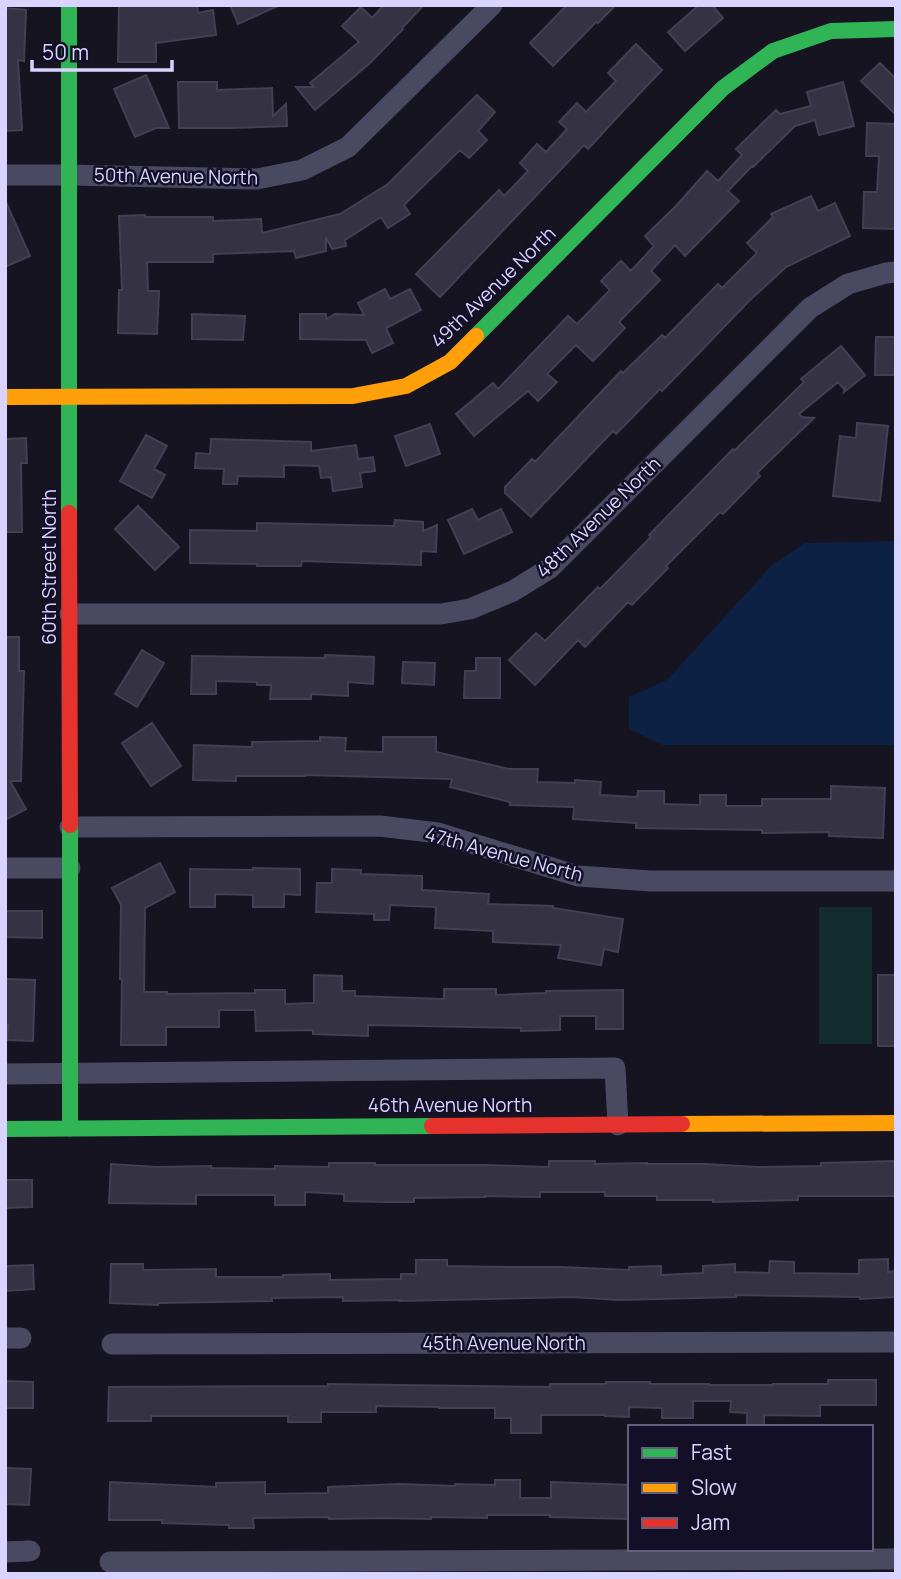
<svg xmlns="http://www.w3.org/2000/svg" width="901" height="1579" font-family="Manrope,sans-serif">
<rect width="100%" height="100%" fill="#161421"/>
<path fill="#132c2d" d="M819 907H872V1044H819Z"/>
<path fill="#0d2144" d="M896 541V745H663L629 729V697L667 680 772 565 805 543Z"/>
<path fill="#343243" stroke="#433f54" stroke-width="2" d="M119 5H197L198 13 213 10 216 35 156 43V62H118Z
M230 5H280L238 24Z
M384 5H424L402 28 403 29 370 63 315 110 296 87H314L310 83 359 42 342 26 361 7 372 18Z
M567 5H616L598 23 596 22 553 66 530 43Z
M699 5H712L723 18 685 51 668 32Z
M5 8 26 10 24 61 18 60 22 130 5 131Z
M636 44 662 70 623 111 588 149 584 145 440 297 416 274 499 190 504 196 528 171 520 163 537 144 546 152 567 129 559 122 577 103 586 112 616 81 608 73Z
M880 63 896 79V115L861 81Z
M146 75 169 128H156L135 137 114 89Z
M178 82H217V90L272 88 273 116 286 104 287 126 232 128H179Z
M843 82 854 126 819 135 815 120 795 126 753 167 752 166 728 191 739 201 685 256 675 245 651 271 660 280 619 322 625 328 593 361 576 345 547 374 557 382 538 401 528 391 474 436 456 414 493 383 498 389 568 316 577 324 610 290 601 281 621 261 631 271 654 246 645 236 676 206 707 171 718 181 742 155 736 149 776 110 780 114 811 106 807 92Z
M477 95 495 112 478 131 487 140 469 158 460 150 404 205 410 214 388 228 381 217 345 240 346 246 332 249 326 237V251L296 258 294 251 213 254V262H147L148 291H159L157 334 118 333 119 290H122L119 216 145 215V217H213V221L261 219 262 233 340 214 388 184Z
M867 123 896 124V229L863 228 864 192H877L879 156H866Z
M811 196 818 211 835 203 850 236 786 267 749 301 698 354 662 391 660 389 616 434 613 431 531 517 505 493V487L532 459 535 462 621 371 623 373 662 335 665 338 718 284 722 288 757 253 747 243 773 217 771 214Z
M5 200 30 256 5 267Z
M385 289 390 299 410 289 421 310 386 328 393 343 372 353 366 340 300 339V314H326V319L335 314 364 315 358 303Z
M192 314 245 316 243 340 192 339Z
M876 337H896V375H875Z
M841 346 865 375 844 392 845 388 844 389 838 382 799 414 802 417 814 418 757 473 760 476 723 514 720 512 666 566 668 568 632 605 628 602 585 647 578 640 535 685 509 660 536 633 545 641 554 632 598 587 600 589 651 537 649 535 733 449 734 451 804 382 801 379Z
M857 423 888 426 880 501 833 496 840 436 856 438Z
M430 424 440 454 406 466 395 436Z
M146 435 167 446 154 469 165 475 152 498 120 481Z
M26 438 27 463H21L22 532H5V439Z
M211 439 311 442V451L356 445 358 459 373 457 375 471 360 473 362 487 333 491 331 477 321 478 319 466 284 465V477L238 476 237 484H223L224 469 195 468 196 453 210 454Z
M138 506 179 547 155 570 115 529Z
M472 509 478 520 501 509 512 532 464 554 448 520Z
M395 520 423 522V531L437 525 436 552 421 551V565L302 561 301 566H257V564L190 563V530L257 531V523L394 526Z
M5 637H19V671H24L21 781H10L26 809 5 820Z
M142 650 164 663 137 707 115 694Z
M325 655 374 657 373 684 348 682V696L311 694V699H270L271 685H257V682L216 681V694H191L192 656 325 658Z
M476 658H500V698H464L465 671H476Z
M403 662 435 663 434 685 402 683Z
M152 723 181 766 151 786 122 743Z
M320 737 346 738 345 751 383 752V737H436V752L509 769H538L537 782 575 783V780L601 782 600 795 637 797 638 791H664V804L700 805V795H726V806H762V799H831V786L885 788 883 838 829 836V832L762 833V830L636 828V823L573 819 574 807 510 805V802L450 787 452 779 305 775V776H236V781L193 780 194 745 252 747V742L320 741Z
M160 863 175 892 145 908 144 992H167V994L255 993V990H285V1004L314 1003V975L342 976V991H355V996L444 999V989H496V995L546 993V991L623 990V1029H596V1016H560V1030L521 1031V1028L368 1025V1036L313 1034V1030L256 1031 255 1010H219V1027H166V1045H121L122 980 120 979 121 905 112 888Z
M253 868 300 869V895L284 894V907H253V895L215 894V907H190V869L253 870Z
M332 869 361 870V874L422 876V890L489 894 488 904 553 906V908L623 919 618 952 604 949 601 965 558 958 561 945 493 942V931L435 928 436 907 390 905 389 920H374V914L316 912 317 883H332Z
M5 911H42V938L5 937Z
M878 975H896V1046H878Z
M5 979 35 980 33 1041 7 1040 8 1025H5Z
M549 1161H595V1164L647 1163V1164H705L757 1167 821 1166V1163L896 1161V1196H798V1200L713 1202V1200H657V1196H605V1192H540V1197L485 1196V1197L414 1198V1202H385L344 1201V1194L305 1192V1205H275V1195H196V1204L109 1203 111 1164 157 1167 211 1166V1168L275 1169V1166L329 1167V1163H375V1165H485L549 1167Z
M5 1180H32V1207L5 1208Z
M888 1259V1272L896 1271V1297L860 1299V1297L736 1295V1297L619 1300 572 1297 400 1301V1300L343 1301V1297L272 1298V1301L158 1303V1305L110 1303 111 1264H143V1270L216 1269V1277H283V1275L330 1274V1280L401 1279V1274H416V1260H447V1266L504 1267H561L629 1270V1267L661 1266V1275L703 1273V1266L735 1264V1272L769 1273 770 1261 794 1262V1273L859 1274V1260Z
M33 1265 34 1289 5 1291V1266Z
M828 1380H876V1405H820V1416L764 1415V1426H747V1413L730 1412 731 1401H693V1418H662V1408L629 1407V1417L605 1416V1415H541V1433H511V1418H495V1408H439V1407L376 1406V1412H321V1422H288V1416H151V1421H108L109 1387 328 1386V1384L550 1387V1384H606V1382H650V1384H709V1385H773V1384H828Z
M5 1381 33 1382V1408H5Z
M5 1468 31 1469 29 1505 5 1504Z
M495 1480H520V1498H551V1482L630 1485V1519L550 1517V1515H487V1518L431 1517V1519L385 1518 329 1519 328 1517 253 1518 254 1528H229V1525L162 1523V1520H109L110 1482 216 1487V1483L265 1482V1494L328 1493V1487L400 1484 455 1486V1484L495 1485Z"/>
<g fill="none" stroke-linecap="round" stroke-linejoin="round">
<path stroke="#4a4962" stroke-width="21" d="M5 175H69L257 179 302 170 348 147 492 5
M70 614H441L470 609 513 591 550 568 810 308 848 284 886 273 896 272
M70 827 380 826 438 833 578 876 651 881H896
M5 868H70
M5 1074 615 1068 618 1125
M5 1338H21
M112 1344 896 1342
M5 1552 30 1551
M110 1562 896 1559"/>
<path stroke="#30b455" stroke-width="16" d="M69 5V513
M476 336 723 88 773 51 831 31 896 29
M70 825V1129
M5 1129 432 1126"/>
<path stroke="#ff9f0a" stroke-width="16" d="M5 397 353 396 406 386 450 362 476 336
M682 1124 896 1123"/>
<path stroke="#e5322d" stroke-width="16" d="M69 513 70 825
M432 1126 682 1124"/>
</g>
<g text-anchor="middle" stroke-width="5" stroke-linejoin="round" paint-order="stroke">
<g font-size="19" fill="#d9d4ff" stroke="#130f26">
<text transform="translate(176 176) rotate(1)" y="7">50th Avenue North</text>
<text transform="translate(493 287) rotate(-44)" y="7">49th Avenue North</text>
<text transform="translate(598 517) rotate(-44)" y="7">48th Avenue North</text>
<text transform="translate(49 567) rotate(-90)" y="7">60th Street North</text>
<text transform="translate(504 854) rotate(15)" y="7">47th Avenue North</text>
<text x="450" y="1112">46th Avenue North</text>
<text x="504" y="1350">45th Avenue North</text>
</g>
</g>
<rect width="901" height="1579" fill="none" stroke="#d9d4ff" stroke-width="14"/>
<rect x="628" y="1425" width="245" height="126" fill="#130f26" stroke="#625e7d" stroke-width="2"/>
<rect x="642" y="1448" width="35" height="10" fill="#30b455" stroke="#625e7d" stroke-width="2"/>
<text x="691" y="1460" font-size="21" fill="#d9d4ff">Fast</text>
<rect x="642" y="1483" width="35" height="10" fill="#ff9f0a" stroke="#625e7d" stroke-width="2"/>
<text x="691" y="1495" font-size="21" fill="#d9d4ff">Slow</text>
<rect x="642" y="1518" width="35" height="10" fill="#e5322d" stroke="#625e7d" stroke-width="2"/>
<text x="691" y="1530" font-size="21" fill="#d9d4ff">Jam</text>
<path d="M32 60v10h140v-10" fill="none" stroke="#d9d4ff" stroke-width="3.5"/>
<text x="42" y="60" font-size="21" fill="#d9d4ff" stroke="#130f26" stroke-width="5" paint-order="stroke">50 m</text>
</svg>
